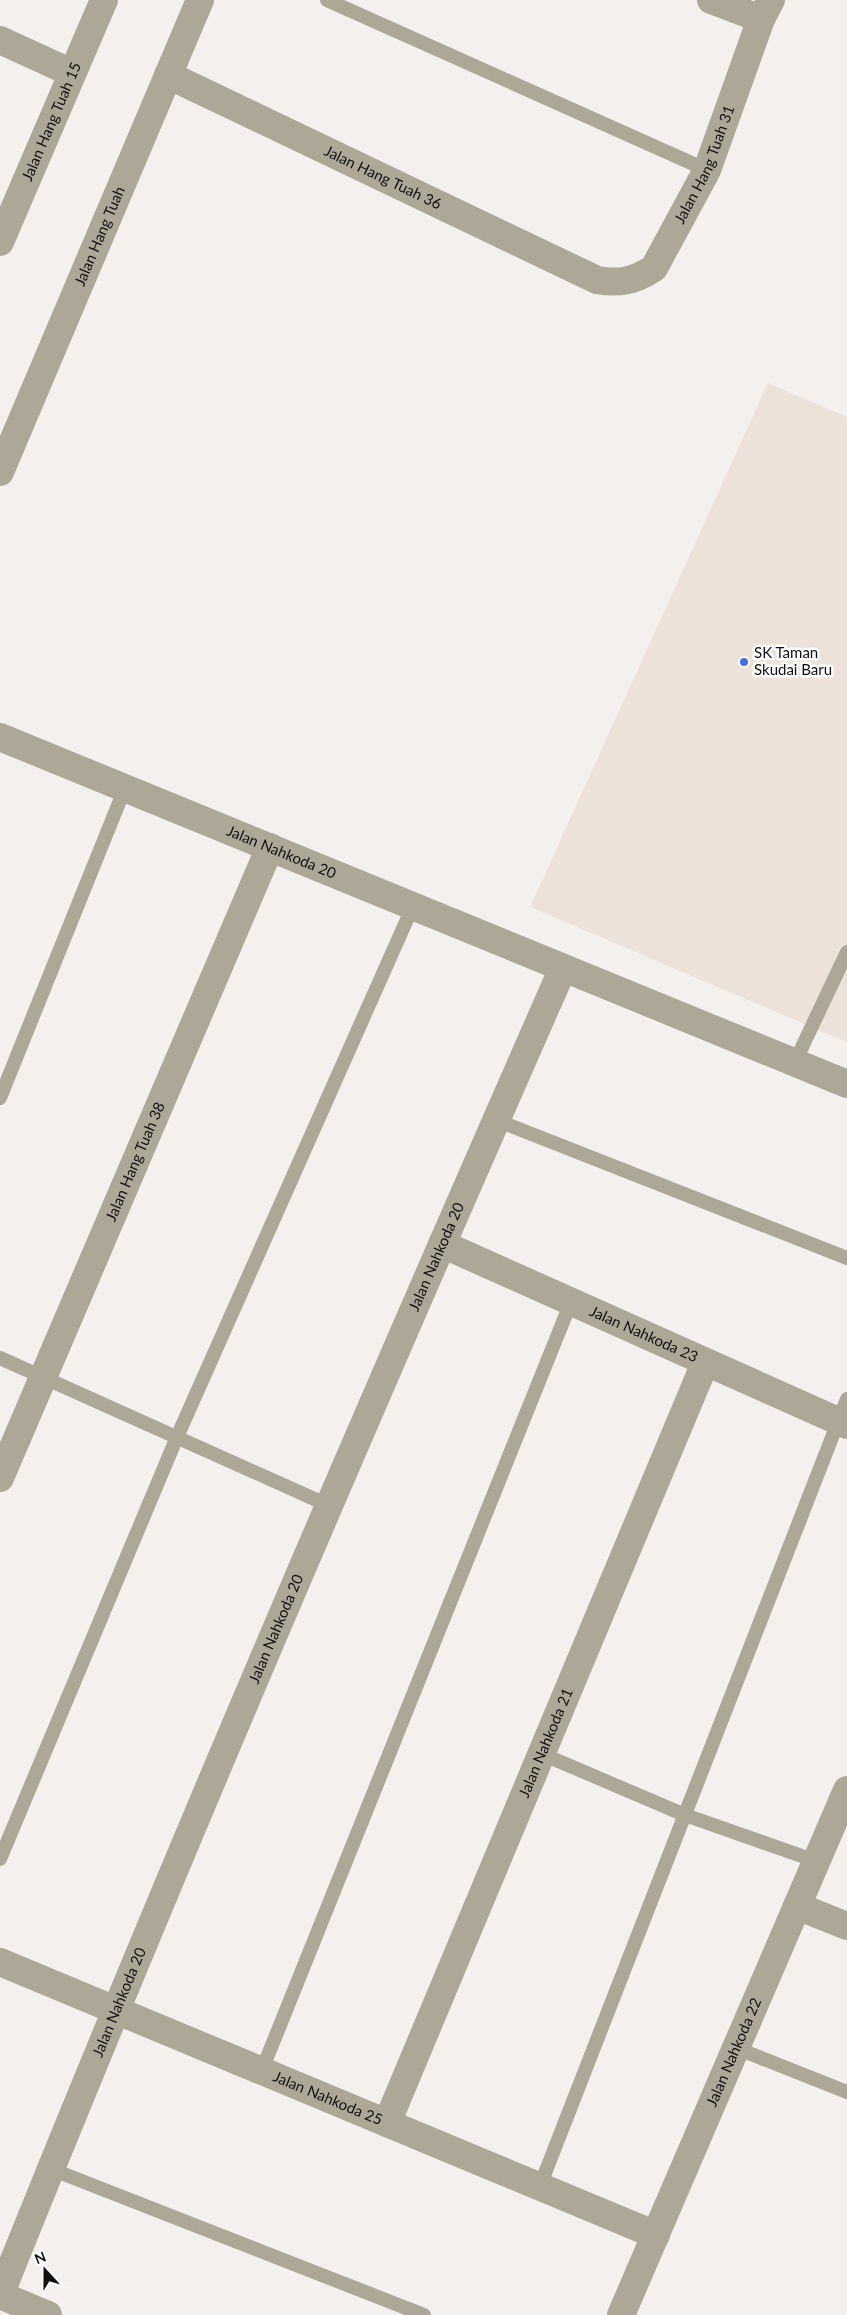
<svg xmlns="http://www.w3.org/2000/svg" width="847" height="2315" font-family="Lato,sans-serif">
<rect width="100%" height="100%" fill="#f4f0ed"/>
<path fill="#ece2d9" d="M768 383 847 417V1042L530 907Z"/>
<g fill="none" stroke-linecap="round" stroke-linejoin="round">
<path stroke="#ada797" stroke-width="14" d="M327 0 707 170
M795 1062 847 952
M0 1098 125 788
M496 1120 847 1258
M0 1358 330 1506
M542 1754 685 1815 816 1861
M0 1859 177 1437 413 906
M736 2048 847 2092
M262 2070 571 1302
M51 2169 424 2315
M540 2186 847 1399"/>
<g stroke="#ada797" stroke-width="28">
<path d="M711 0 761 19"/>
<path d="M0 40 72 73"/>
<path id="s1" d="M168 75 597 280C619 284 635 281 654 268L707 170 761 19 771 0"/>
<path id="s2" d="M0 242 104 0"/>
<path id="s3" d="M0 737 847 1084"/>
<path id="s4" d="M442 1244 847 1425"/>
<path id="s5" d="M0 1478 270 847"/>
<path d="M797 1906 847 1926"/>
<path id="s6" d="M0 1962 656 2235"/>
<path id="s7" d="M387 2123 705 1363"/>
<path id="s8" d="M0 2295C179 1849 370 1407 563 968"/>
<path d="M0 2295 48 2315"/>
<path id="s9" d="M621 2315 847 1790"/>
</g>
<path stroke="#ada797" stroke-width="28" id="s10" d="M0 472 200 0"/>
</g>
<circle fill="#4670e2" stroke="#fffefe" stroke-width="2" cx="744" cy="662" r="5"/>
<g text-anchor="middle" stroke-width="5" stroke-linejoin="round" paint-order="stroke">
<g font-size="15" fill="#12100f" stroke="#fffefe">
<text dy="5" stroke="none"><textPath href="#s2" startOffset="131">Jalan Hang Tuah 15</textPath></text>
<text dy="5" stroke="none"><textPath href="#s1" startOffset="651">Jalan Hang Tuah 31</textPath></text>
<text dy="5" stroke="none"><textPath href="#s1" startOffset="238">Jalan Hang Tuah 36</textPath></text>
<text dy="5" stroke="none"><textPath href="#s10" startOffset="256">Jalan Hang Tuah</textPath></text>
<text dy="5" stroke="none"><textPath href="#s3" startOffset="304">Jalan Nahkoda 20</textPath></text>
<text dy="5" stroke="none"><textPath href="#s5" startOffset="344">Jalan Hang Tuah 38</textPath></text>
<text dy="5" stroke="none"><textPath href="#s8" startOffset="1126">Jalan Nahkoda 20</textPath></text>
<text dy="5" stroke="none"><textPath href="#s4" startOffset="221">Jalan Nahkoda 23</textPath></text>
<text dy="5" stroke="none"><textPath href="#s8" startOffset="721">Jalan Nahkoda 20</textPath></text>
<text dy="5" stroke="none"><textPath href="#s7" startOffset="412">Jalan Nahkoda 21</textPath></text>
<text dy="5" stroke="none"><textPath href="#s8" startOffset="316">Jalan Nahkoda 20</textPath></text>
<text dy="5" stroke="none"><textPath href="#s9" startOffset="286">Jalan Nahkoda 22</textPath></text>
<text dy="5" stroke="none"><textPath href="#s6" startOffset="355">Jalan Nahkoda 25</textPath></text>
</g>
<g font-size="15" fill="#12100f" stroke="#fffefe" text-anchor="start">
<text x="754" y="658">SK Taman<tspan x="754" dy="17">Skudai Baru</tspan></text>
</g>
</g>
<g transform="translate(45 2270) rotate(339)" stroke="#fffefe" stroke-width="4" paint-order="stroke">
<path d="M0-4L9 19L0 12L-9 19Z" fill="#12100f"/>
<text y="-8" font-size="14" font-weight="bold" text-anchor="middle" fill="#12100f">N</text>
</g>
</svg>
